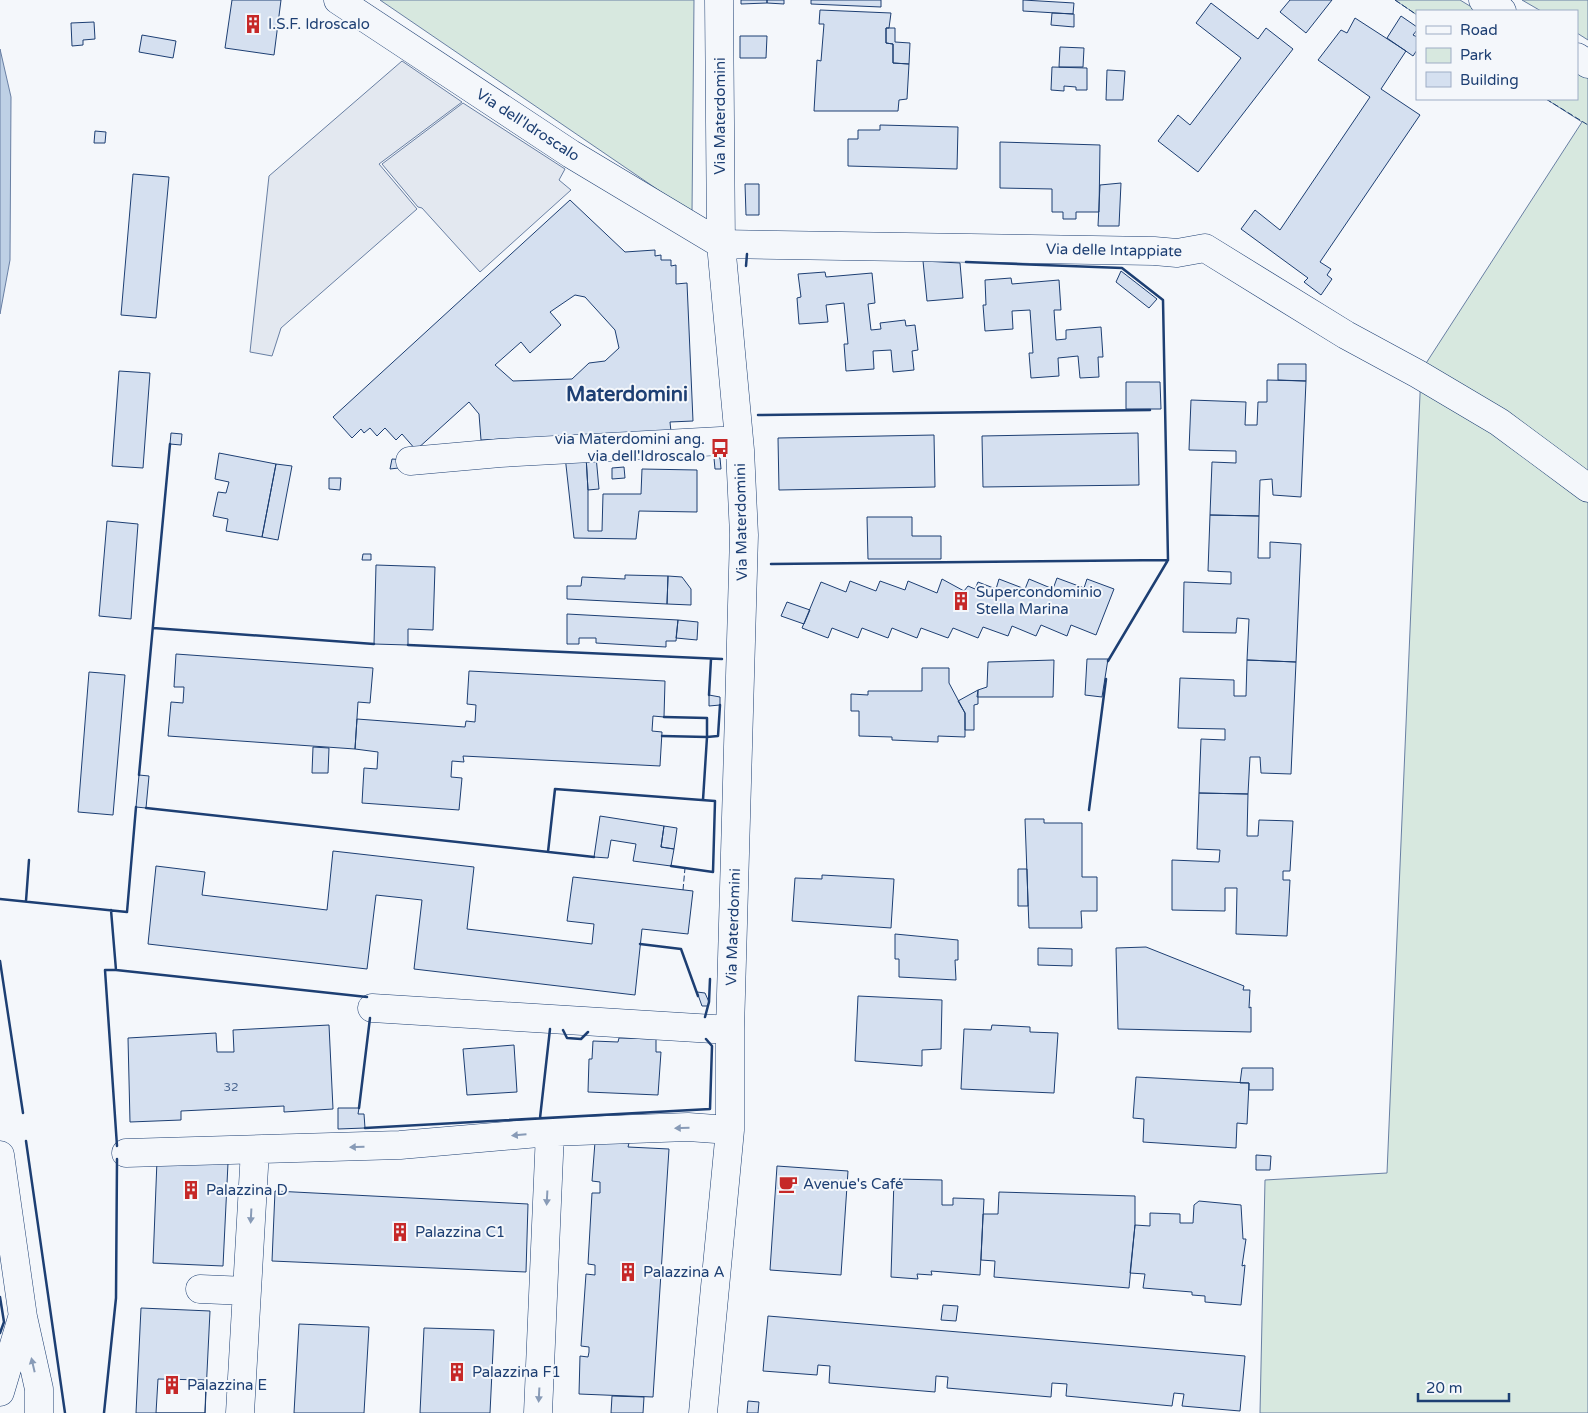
<svg xmlns="http://www.w3.org/2000/svg" width="1588" height="1413" font-family="'Varela Round',sans-serif">
<rect width="100%" height="100%" fill="#f4f7fb"/>
<path fill="#d7e8df" stroke="#687fa3" d="M380 0H694L692 213Z
M1395 0H1460L1478 11H1417V15Z
M1522 0H1588V40L1577 33V11H1541Z
M1577 71 1588 77V1413H1260L1265 1180 1387 1173 1421 371 1582 122 1546 99H1577Z"/>
<path fill="#e3e8f0" stroke="#687fa3" d="M402 61 462 102 379 164 417 209 281 328 272 356 250 352 269 176Z
M463 103 565 169 559 180 571 190 480 272 422 208 418 207 382 164Z"/>
<path fill="#bed0e5" stroke="#687fa3" d="M0 49 11 97 10 260 0 314Z"/>
<path fill="#d5e0f0" stroke="#1d3f73" fill-rule="evenodd" d="M232 0H281L274 55 225 48Z
M741 0H767V3L741 4Z
M767 0H784V4L767 3Z
M811 0H881V7L811 4Z
M1023 0 1074 3 1073 14 1023 11Z
M1290 0H1332L1306 33 1280 12Z
M1211 3 1258 39 1266 28 1293 49 1198 172 1158 141 1178 115 1190 125 1241 58 1196 23Z
M820 10 891 13 889 28H886V43L893 44V63L909 64 907 99 899 100 898 111H814L817 60 821 61 824 24H819Z
M1052 13 1074 14V27L1051 25Z
M1401 16 1417 27V30L1413 35 1417 37V50L1413 56 1387 38Z
M1355 18 1406 51 1381 89 1420 115 1320 262 1331 269 1327 275 1332 279 1321 295 1304 282 1308 278 1241 229 1255 210 1280 230 1370 97 1318 60 1341 30 1347 33Z
M94 22 95 39 83 40V45L72 46 71 23Z
M886 28H895V42L910 43 909 64 893 63V44L886 43Z
M142 35 176 41 173 58 139 52Z
M740 36H767L766 58H740Z
M1060 47 1084 48 1083 67H1059Z
M1052 67 1087 68V90H1076V87L1064 86V91L1051 90Z
M1107 70 1125 71 1123 100H1106Z
M880 125 958 127 957 169 848 166V139H858V130H880Z
M95 131 106 132 105 143H94Z
M1000 142 1100 145 1099 212H1076V219H1063V212H1052V189L1000 188Z
M133 174 169 177 156 318 121 315Z
M1121 183 1119 226H1098L1100 185Z
M745 184H759V215H746Z
M570 200 625 252 655 250V256L661 255V260H671V266L676 265V284L687 283 693 421 670 422 671 432 481 440 479 414 469 402 416 450 402 434 396 440 385 428 377 436 370 428 364 433 361 429 352 438 333 417ZM575 295 585 297 615 330 619 348 605 361 589 363 572 379 513 381 495 365 521 342 530 353 561 325 550 312Z
M923 261 960 263 963 298 927 301Z
M1121 271 1157 299 1149 308 1116 282Z
M825 272 826 277 872 273 875 303 868 304 871 330 881 329 880 323 905 320 906 326 915 325 918 350 912 351 914 370 893 372 891 350 873 351 874 369 846 371 844 344H848L844 303 826 305 828 322 799 324 797 298 801 297 798 274Z
M1011 278 1012 284 1059 280 1061 310H1054L1056 340 1066 339V330L1101 327 1103 357H1098L1099 377 1080 378 1078 356 1058 358 1059 376 1031 378 1029 353H1033L1030 310 1012 311 1013 329 985 331 983 305H986L985 280Z
M1278 364H1306V381L1278 380Z
M119 371 150 373 143 468 112 466Z
M1267 380 1306 381 1301 497 1273 495 1272 479 1260 480 1259 516 1210 515 1212 462 1236 463V451L1189 450 1191 400 1246 402 1245 425H1257L1258 402H1267Z
M1126 382H1160L1161 409H1126Z
M171 433 182 434 181 445 170 444Z
M1138 433 1139 485 983 487 982 436Z
M934 435 935 487 779 490 778 438Z
M219 453 276 464 262 537 226 531 228 519 213 516 218 492 226 493 229 482 215 479Z
M565 456H586L588 490V531H602L603 494H641L642 469 697 470V512L639 511 636 539 574 538Z
M586 456H596L599 489 588 490Z
M714 458H720L721 469H715Z
M392 459 407 460V467L390 469Z
M276 464 292 466 278 540 262 537Z
M624 467 625 478 612 479V468Z
M329 478H341L340 490 329 489Z
M1210 515 1259 516 1258 558H1270V542L1301 544 1296 662 1247 660 1249 619 1237 618 1236 633 1183 632 1184 582 1231 584V572L1208 571Z
M867 517H912V536H941V559H868Z
M107 521 138 524 131 619 99 616Z
M363 554H371V560H362Z
M376 565 435 567 433 630 408 629V645L374 644Z
M625 575 668 576 667 604 567 599V586H581L582 577 625 579Z
M668 576 682 577 691 589V605L667 604Z
M1057 578 1084 588 1087 579 1114 589 1096 635 1071 625 1067 636 1041 625 1036 636 1012 626 1008 636 983 627 978 638 953 628 948 638 921 628 917 638 892 628 888 638 862 628 858 638 832 628 828 638 802 628 821 582 846 592 850 581 876 591 880 581 905 590 908 581 937 593 942 579 964 591 968 586 975 589 978 582 996 589 999 579 1025 589 1029 579 1053 589Z
M787 602 810 610 804 624 781 616Z
M567 614 678 620 676 641H666V647L596 643V638H579V644H567Z
M678 620 698 622 697 640 676 638Z
M176 654 373 668 370 703 358 702 355 749 168 736 171 702 183 703 184 687H174Z
M1087 659H1108L1102 697 1085 695Z
M1054 660 1053 697H977L978 690 987 687 988 662Z
M1247 660 1296 662 1291 774 1261 773 1260 757H1250L1248 794 1199 793 1201 739 1225 740V729L1178 728 1180 678 1234 680V696H1246Z
M922 668H949V683L965 713V737L938 736V742L892 740V737L859 736V711H851V694L868 695V691H922Z
M469 671 665 681 664 717 653 716 652 731 662 732 660 766 463 756 464 762 452 761 451 777 462 778 459 810 362 803 364 768 377 769 378 752 355 749 357 719 465 727 466 721 475 722 476 705 467 704Z
M89 672 125 675 113 815 78 812Z
M978 690V704L974 705V730H965V713L958 701Z
M709 695 720 697V705L709 706Z
M313 747 329 748 328 773H312Z
M139 775 149 776 146 808 136 807Z
M1199 793 1248 794 1247 836H1258L1259 820 1293 821 1290 871H1283V880H1290L1287 936 1236 934 1237 888H1225V911L1172 910V860L1219 862 1220 850 1197 849Z
M600 816 664 826 661 847 674 849 671 866 633 861 636 844 611 840 608 858 594 857Z
M1025 819H1044V823H1082V877H1097V911H1081L1082 928H1029Z
M664 826 677 828 674 849 661 847Z
M333 851 474 867 467 929 592 944 594 924 567 921 573 877 693 891 688 934 642 929 635 995 414 969 422 900 376 895 367 969 148 944 156 866 205 872 202 895 327 910Z
M1018 869H1027L1028 906H1018Z
M822 875 894 879 891 928 792 921 795 878 822 879Z
M895 934 958 940V960H955L956 980 899 977V959H895Z
M1146 947 1244 986 1243 990H1250L1249 1008 1251 1007V1032L1118 1029 1116 948Z
M1038 948 1072 949V966L1038 965Z
M697 992 705 993 709 1002 708 1006H702Z
M858 996 942 1000 941 1049 922 1050V1066L855 1061Z
M329 1025 333 1109 284 1112V1106L181 1111V1120L130 1122 128 1038 216 1033 217 1052H234L233 1030Z
M992 1025 1030 1027V1032L1058 1033 1054 1093 961 1089 964 1029 991 1030Z
M619 1038 656 1039V1052H661L658 1095 588 1092 589 1059H592L593 1041 618 1042Z
M514 1045 517 1092 467 1095 463 1049Z
M1242 1068H1273V1090H1249V1083H1240Z
M1136 1077 1249 1083 1247 1124 1237 1123 1236 1148 1143 1142 1144 1119 1133 1118Z
M338 1108H359L358 1114H364L365 1128 338 1129Z
M595 1142 629 1143 628 1147 669 1149 653 1397 579 1394 580 1356 588 1357 589 1352V1347L581 1346 586 1274 595 1275V1265L588 1264 592 1193H600V1182L592 1181Z
M1256 1155 1271 1156 1270 1170H1256Z
M157 1160 228 1163 223 1266 153 1263Z
M777 1166 848 1171 841 1275 770 1270Z
M894 1179 942 1180V1205H953V1198L984 1199 980 1275 931 1271 932 1275 917 1274 918 1279 891 1277Z
M275 1191 528 1204 526 1272 272 1261Z
M999 1192 1135 1196V1225L1129 1288 994 1277 995 1261 981 1260 983 1214H998Z
M1199 1201 1241 1205 1243 1239H1246L1242 1266 1245 1265 1241 1305 1205 1302V1296L1192 1295V1292L1143 1288 1145 1274 1130 1273 1135 1225 1150 1226V1213L1180 1214V1223H1193L1194 1205Z
M943 1305 958 1306 956 1321 941 1320Z
M141 1308 210 1311 205 1413H136Z
M768 1316 1245 1356 1240 1411 1182 1406 1184 1394 1174 1393 1172 1406 1066 1396 1067 1384 1052 1383 1051 1397 947 1388 948 1377 936 1376 935 1392 829 1383 830 1366 818 1365 817 1375 763 1371Z
M299 1324 369 1327 364 1413H294Z
M424 1328 494 1330 490 1413H420Z
M158 1379 206 1380 205 1413H156Z
M612 1396 644 1397 643 1413H611Z
M748 1401 759 1402 758 1413H747Z"/>
<g fill="none" stroke-linecap="round" stroke-linejoin="round">
<g stroke="#1d3f73" stroke-width="29">
<path id="minor" d="M338 0 571 154 721 244 1154 251 1177 253 1205 248 1346 335 1418 374 1499 422 1588 488
M1483 0 1502 11
M1577 57 1588 64
M410 461 500 453 739 440
M372 1008 730 1030
M126 1153 400 1145 550 1132 688 1127 730 1130
M0 1155 23 1317 39 1389V1413
M200 1289 247 1291
M0 1392 22 1318
M240 1413 255 1150
M538 1413 550 1132
M703 1413 730 1130V1030L744 535 740 450 721 244 719 0"/>
</g>
<use href="#minor" stroke="#f4f7fb" stroke-width="28"/>
<path stroke="#1d3f73" stroke-width="1" stroke-dasharray="6 2.5" stroke-linecap="butt" d="M1395 0 1417 15
M1546 99 1588 125
M683 890 685 868"/>
<path stroke="#1d3f73" stroke-width="2.5" d="M746 266 747 254
M758 415 1150 410
M771 564 1168 560 1163 300 1122 268 966 262
M153 628 374 644
M408 645 722 659
M1108 661 1168 560
M709 695 711 659
M662 736 707 737V718L664 717
M139 775 170 444
M703 800 707 737 718 736 720 705
M146 808 594 857
M1089 810 1106 679
M548 852 555 789 715 801 713 872 671 866
M0 899 127 912 136 807
M26 901 29 860
M111 910 116 970 367 997
M640 944 681 949 698 996
M0 961 23 1113
M116 970H105L117 1146
M705 1017 709 1002 710 979
M563 1030 567 1038 581 1039 588 1032
M359 1108 370 1018
M540 1118 550 1029
M365 1128 710 1109 712 1046 706 1039
M26 1141 65 1413
M0 1297 4 1322 0 1333
M104 1413 116 1298 117 1159"/>
</g>
<defs><path id="oneway-solid" d="M-6-.8H1V-3.2L6.5 0L1 3.2V.8H-6Z" transform="scale(1.25)"/></defs>
<g fill="#889bb7">
<use href="#oneway-solid" transform="translate(682 1128) rotate(179)"/>
<use href="#oneway-solid" transform="translate(519 1135) rotate(175)"/>
<use href="#oneway-solid" transform="translate(357 1147) rotate(178)"/>
<use href="#oneway-solid" transform="translate(547 1198) rotate(93)"/>
<use href="#oneway-solid" transform="translate(251 1216) rotate(93)"/>
<use href="#oneway-solid" transform="translate(33 1365) rotate(-103)"/>
<use href="#oneway-solid" transform="translate(539 1395) rotate(93)"/>
</g>
<defs>
<g id="building-bare" transform="scale(1.5)"><path d="M-4-6H4V6H1V3H-1V6H-4ZM-2.5-4.3h1.7v1.8h-1.7ZM.8-4.3h1.7v1.8H.8ZM-2.5-1h1.7V.8h-1.7ZM.8-1h1.7V.8H.8Z" fill="#c62828" stroke="#f4f7fb" stroke-width="2.5" paint-order="stroke"/></g>
<g id="bus-bare" transform="scale(1.5)"><path d="M-5-6H5V4H4V6H2V4H-2V6H-4V4H-5ZM-3.5-4V0h7V-4ZM-3.5 1.2v1.5H-2V1.2ZM2 1.2v1.5H3.5V1.2Z" fill="#c62828" stroke="#f4f7fb" stroke-width="2.5" paint-order="stroke"/></g>
<g id="cafe-bare" transform="scale(1.5)"><path d="M-5.5-4.5H6V0H3Q3 3.5 0 3.5H-2.5Q-5.5 3.5-5.5 0ZM3-3.2v2h1.7v-2ZM-6 4.5H4V6H-6Z" fill="#c62828" stroke="#f4f7fb" stroke-width="2.5" paint-order="stroke"/></g>
</defs>
<g fill-rule="evenodd">
<use href="#building-bare" x="253" y="24"/>
<use href="#bus-bare" x="720" y="448"/>
<use href="#building-bare" x="961" y="601"/>
<use href="#cafe-bare" x="788" y="1184"/>
<use href="#building-bare" x="191" y="1190"/>
<use href="#building-bare" x="400" y="1232"/>
<use href="#building-bare" x="628" y="1272"/>
<use href="#building-bare" x="457" y="1372"/>
<use href="#building-bare" x="172" y="1385"/>
</g>
<g text-anchor="middle" stroke-width="4" stroke-linejoin="round" paint-order="stroke">
<g font-size="12" fill="#4b6792">
<text x="231" y="1091">32</text>
</g>
<g font-size="15" fill="#1d3f73" stroke="#f4f7fb" text-anchor="start">
<text x="268" y="29">I.S.F. Idroscalo</text>
<text x="705" y="444" text-anchor="end">via Materdomini ang.<tspan x="705" dy="17">via dell'Idroscalo</tspan></text>
<text x="976" y="597">Supercondominio<tspan x="976" dy="17">Stella Marina</tspan></text>
<text x="803" y="1189">Avenue's Café</text>
<text x="206" y="1195">Palazzina D</text>
<text x="415" y="1237">Palazzina C1</text>
<text x="643" y="1277">Palazzina A</text>
<text x="472" y="1377">Palazzina F1</text>
<text x="187" y="1390">Palazzina E</text>
</g>
<g font-size="15" fill="#1d3f73" stroke="#f4f7fb">
<text transform="translate(720 116) rotate(-90)" y="5">Via Materdomini</text>
<text transform="translate(528 125) rotate(33)" y="5">Via dell'Idroscalo</text>
<text transform="translate(1114 250) rotate(1)" y="5">Via delle Intappiate</text>
<text transform="translate(741 522) rotate(-91)" y="5">Via Materdomini</text>
<text transform="translate(733 927) rotate(-88)" y="5">Via Materdomini</text>
</g>
<g font-size="20" font-weight="bold" fill="#1d3f73" stroke="#f4f7fb">
<text x="627" y="401">Materdomini</text>
</g>
</g>
<rect x="1416" y="10" width="162" height="90" fill="#f4f7fb" stroke="#9eadc5"/>
<rect x="1426" y="26" width="25" height="8" fill="#f4f7fb" stroke="#9eadc5"/>
<text x="1460" y="35" font-size="15" fill="#1d3f73">Road</text>
<rect x="1426" y="48" width="25" height="15" fill="#d7e8df" stroke="#9eadc5"/>
<text x="1460" y="60" font-size="15" fill="#1d3f73">Park</text>
<rect x="1426" y="72" width="25" height="15" fill="#d5e0f0" stroke="#9eadc5"/>
<text x="1460" y="85" font-size="15" fill="#1d3f73">Building</text>
<path d="M1418 1393v8h91v-8" fill="none" stroke="#1d3f73" stroke-width="2.5"/>
<text x="1426" y="1393" font-size="15" fill="#1d3f73" stroke="#f4f7fb" stroke-width="4" paint-order="stroke">20 m</text>
</svg>
